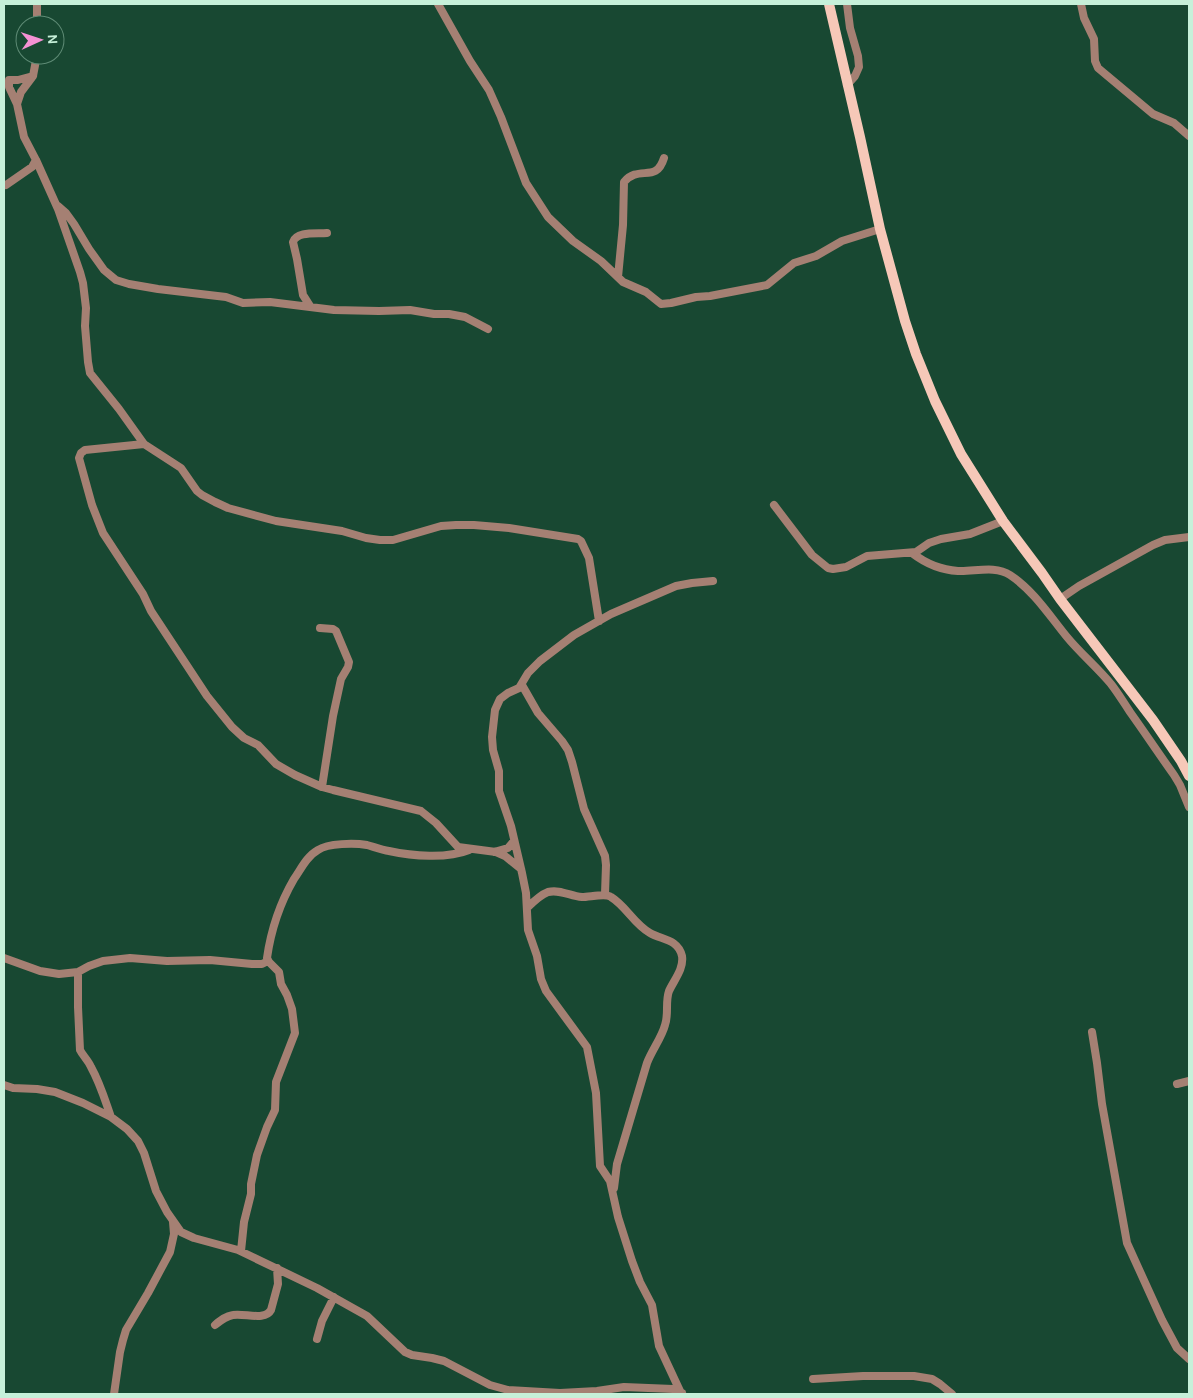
<svg xmlns="http://www.w3.org/2000/svg" width="1193" height="1398" font-family="Karla,sans-serif">
<rect width="100%" height="100%" fill="#184832"/>
<g fill="none" stroke-linecap="round" stroke-linejoin="round">
<path stroke="#a58073" stroke-width="8" d="M438 4 470 61 489 90 501 117 526 183 548 217 573 241 601 261 623 282 646 292 661 304 671 303 696 297 710 296 767 285 794 263 816 256 842 241 880 229
M847 4 850 28 858 56 859 67 855 76 847 85
M1081 4 1084 18 1094 39 1095 61 1098 68 1153 114 1174 123 1189 136
M37 25V4
M37 55 33 76 18 80H9V87L17 104 24 137 36 160 58 209 80 272 83 283 86 308 85 326 88 362 90 373 119 409 144 444 181 468 197 491 202 495 215 502 228 508 276 521 342 531 366 538 380 540H393L441 526 456 525H474L509 528 578 539 581 541 589 558 599 621
M17 104 21 92 33 76
M6 185 32 167 36 160
M58 206 66 213 74 224 89 249 104 270 116 280 129 284 158 289 226 297 243 303 270 302 334 310 379 311 410 310 434 314H449L465 317 488 329
M618 277 623 225 624 182C639 164 656 184 664 158
M310 306 303 295 297 259 293 242C297 231 316 234 327 233
M144 444 85 450 81 453 79 458 92 505 103 533 143 594 151 611 207 696 232 727 244 738 258 745 276 764 295 775 322 787 333 790 421 811 436 823 458 847 496 852 505 856 521 869
M774 505 812 555 828 568 833 569 846 567 867 556 916 552 929 543 941 539 970 534 1003 521
M912 553C925 563 941 570 958 571 974 572 995 565 1010 575 1034 591 1049 615 1067 637 1080 653 1097 667 1111 684 1118 693 1124 703 1130 712 1145 733 1159 754 1174 775L1180 785 1189 807
M1060 599 1079 586 1153 545 1165 540 1189 537
M320 628 333 629 336 631 349 662 348 667 341 679 333 716 322 787
M522 685 538 713 562 741 568 750 572 762 584 809 605 856 606 865 605 894
M494 852 508 848 514 841
M527 908C533 902 540 895 548 892 560 889 570 896 582 897 590 897 606 893 611 897 626 906 634 924 650 933 662 940 678 939 682 956 684 969 674 980 669 991 665 1002 669 1014 665 1025 662 1037 652 1050 647 1063L617 1164 614 1188
M4 958 40 971 59 974 78 972 89 966 103 961 130 958 167 961 210 960 252 964H262L268 961
M78 972V1007L80 1050C83 1056 88 1060 91 1067 100 1083 105 1100 111 1117
M1092 1032 1097 1063 1102 1104 1127 1243 1162 1320 1177 1348 1189 1359
M1177 1084 1189 1081
M4 1085 13 1088 37 1089 55 1092 83 1103 111 1117 127 1129 138 1141 144 1153 156 1191 167 1212 181 1232 194 1238 238 1250 317 1288 367 1316 405 1352 412 1355 432 1358 444 1361 490 1385 508 1390 560 1393 597 1391 624 1387 673 1389 682 1393
M241 1251 244 1222 251 1194V1184L257 1155 267 1127 275 1110 276 1082 295 1033 292 1009 287 995 281 984 279 972 269 962 267 958C271 930 280 903 294 879 301 869 307 856 318 850 328 843 355 843 367 845 374 847 382 850 389 851 412 856 447 859 469 850
M215 1325C221 1320 226 1316 233 1315 245 1313 265 1321 271 1310L278 1284 277 1268
M317 1339 322 1321 334 1297
M813 1379 863 1376H914L932 1379 940 1384 952 1394
M680 1391 659 1346 652 1305 640 1282 632 1261 618 1217 610 1181 600 1166 596 1093 587 1047 546 991 541 979 537 956 528 930 526 893 522 873 511 826 499 791V771L493 750 492 737 495 710 500 699 508 693 519 688 528 673 540 661 574 635 611 614 676 586 692 583 713 581
M114 1394 120 1352 123 1340 126 1330 148 1293 170 1252 174 1234 173 1222"/>
<path stroke="#f6c8b8" stroke-width="10" d="M829 4 860 137 880 229 905 321 916 354 935 401 961 454 1003 521 1042 573 1060 599 1153 720 1181 761 1189 776"/>
</g>
<rect width="1193" height="1398" fill="none" stroke="#c6f0d9" stroke-width="10"/>
<g transform="translate(40 40) rotate(87)"><circle r="24" fill="#184832" stroke="#5e8b75"/>
<path d="M0-4L9 19L0 12L-9 19Z" fill="#f491d3"/>
<text y="-8" font-size="14" font-weight="bold" text-anchor="middle" fill="#c6f0d9">N</text>
</g>
</svg>
